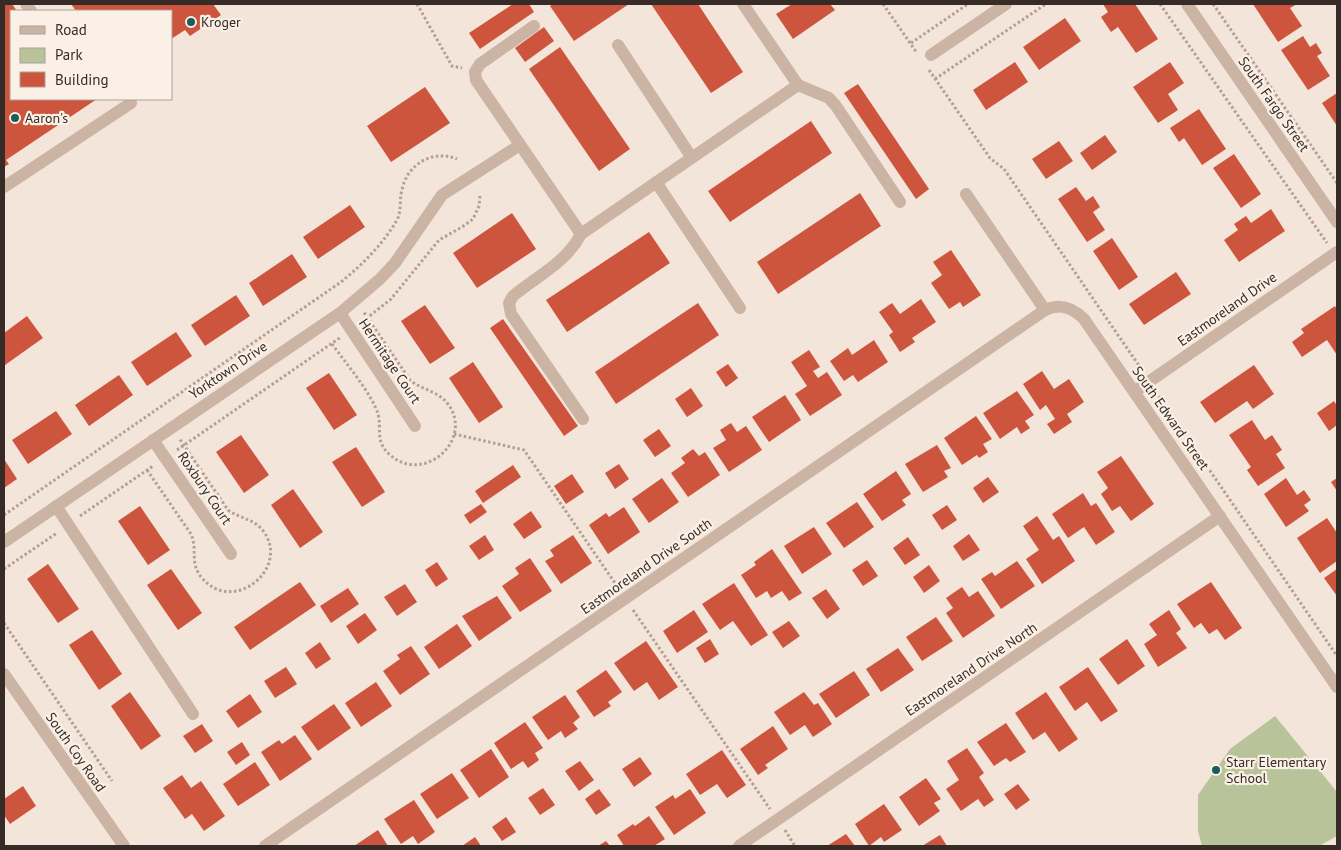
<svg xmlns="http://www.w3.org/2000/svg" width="1341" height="850" font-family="'PT Sans',sans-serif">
<rect width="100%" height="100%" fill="#f3e5da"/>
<path fill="#b8c399" d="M1275 716 1337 792V836L1319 846H1202L1198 831V795L1230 749Z"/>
<path fill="#ce553d" d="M4 4H12L17 11H11V99H97L6 160 9 164 4 167Z
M71 4H213L221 15 190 36 185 30 171 39V11H76Z
M513 4H529L534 12 480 49 469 33Z
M553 4H629L574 41 550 6Z
M651 4H698L743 72 711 93Z
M792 4H830L835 10 793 39 776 14Z
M1103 4H1135L1158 39 1136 53 1118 27 1111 32 1101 17 1108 12Z
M1253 4H1297L1290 8 1302 26 1278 42Z
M1065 18 1081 41 1039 70 1023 47Z
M544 27 554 41 525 62 515 48Z
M1303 36 1310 47 1316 43 1322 53 1317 56 1330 76 1308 90 1281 50Z
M560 47 630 149 599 171 529 69Z
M1015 62 1028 82 986 110 973 90Z
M1170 62 1184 83 1168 94 1178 110 1158 123 1133 87Z
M858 84 929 189 916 199 844 93Z
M425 87 450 123 391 162 367 126Z
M1337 93V126L1322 103Z
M1199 109 1226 149 1202 165 1184 138 1179 142 1170 128Z
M811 121 832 153 730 222 708 191Z
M1105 135 1117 152 1092 170 1080 153Z
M1059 141 1073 161 1046 179 1032 159Z
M1234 154 1261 194 1241 208 1213 168Z
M1076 187 1086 201 1093 196 1100 207 1093 212 1105 230 1087 242 1058 199Z
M860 193 881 226 778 294 757 262Z
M350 205 365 227 318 259 303 237Z
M1271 209 1285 231 1239 262 1224 240 1238 230 1234 224 1246 216 1251 223Z
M512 213 536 249 477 288 453 253Z
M649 232 670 263 567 332 546 300Z
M1112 238 1138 277 1119 290 1093 251Z
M951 250 981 295 963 307 960 302 949 309 931 283 942 275 933 262Z
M292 254 307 277 263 306 249 283Z
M1176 272 1191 294 1144 325 1129 304Z
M236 295 250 316 205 346 191 325Z
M921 299 936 322 912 338 915 342 900 352 889 335 893 332 879 312 892 303 900 314Z
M698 303 719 335 616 404 595 372Z
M425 305 455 348 430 364 401 321Z
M1335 306 1337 310V355L1327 340 1302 357 1292 342 1304 333 1301 329Z
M27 316 43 338 5 365 4 333Z
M503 319 578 426 564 436 490 328Z
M176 332 192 356 147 386 131 362Z
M874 340 888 362 858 382 853 375 844 381 830 361 848 348 852 355Z
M809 350 820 367 813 371 818 378 827 372 842 395 810 416 795 394 807 386 791 362Z
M473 362 503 407 479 423 449 378Z
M728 364 738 378 726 387 716 372Z
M1254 365 1274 394 1253 409 1247 401 1215 423 1200 402Z
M1042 371 1054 389 1069 379 1084 402 1067 414 1072 422 1054 434 1047 424 1055 419 1046 405 1040 410 1023 384Z
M329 373 357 415 334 430 306 388Z
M119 375 133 395 89 426 75 405Z
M691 388 703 406 687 417 675 399Z
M1017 391 1034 415 1025 421 1030 428 1021 434 1017 427 1000 439 983 413Z
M785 395 801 420 769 442 752 417Z
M1334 401 1337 406V425L1329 431 1317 413Z
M56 411 72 434 28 464 12 440Z
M976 416 992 439 983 444 988 452 979 458 977 455 962 465 944 438Z
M1252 420 1265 440 1272 435 1282 450 1276 454 1285 468 1258 486 1247 470 1251 467 1229 435Z
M731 423 737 432 746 426 762 450 729 472 713 448 726 440 720 430Z
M659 429 671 446 655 457 643 440Z
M241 435 269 475 244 493 216 452Z
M937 445 951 468 944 471 948 477 923 492 905 464Z
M356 447 385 492 362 507 332 462Z
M693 449 699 456 705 452 720 475 688 497 671 473 685 463 681 458Z
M1121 456 1154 504 1131 521 1120 506 1112 511 1101 494 1108 488 1097 472Z
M4 459 17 479 4 488Z
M619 464 629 479 615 489 605 473Z
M513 465 521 477 483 503 475 491Z
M896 471 911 494 902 500 906 505 882 521 863 494Z
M572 474 584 492 566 504 554 486Z
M988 477 999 492 983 503 973 488Z
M662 478 679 502 649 523 632 499Z
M1286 478 1297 495 1304 490 1311 500 1304 505 1309 511 1286 527 1264 494Z
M1337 478V491L1331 482Z
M293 489 323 532 300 548 271 505Z
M1083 493 1091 506 1096 503 1115 532 1096 545 1084 527 1068 538 1052 514Z
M857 502 874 527 844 548 826 523Z
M481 504 487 512 470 524 464 515Z
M947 505 957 520 942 530 932 515Z
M140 506 170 550 148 565 118 521Z
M624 507 640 532 608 554 589 525 606 513 609 517Z
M531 511 542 527 524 539 513 524Z
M1037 516 1053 540 1059 536 1075 561 1042 584 1026 559 1039 550 1023 526Z
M1327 518 1337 533V561L1320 573 1297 538Z
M814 527 832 554 802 574 784 546Z
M969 534 980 550 963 561 953 546Z
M485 535 494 550 479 560 469 546Z
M573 535 592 563 561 584 545 561 554 556 550 550Z
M908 537 920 555 905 565 893 548Z
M772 549 802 593 789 601 782 591 771 598 767 591 756 598 741 575 756 565 754 562Z
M530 558 552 591 520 612 502 586 519 574 515 568Z
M867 560 878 576 863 586 852 570Z
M1017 561 1035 586 1001 609 981 579 992 572 995 576Z
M437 562 448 579 436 587 425 570Z
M48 564 79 609 58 623 27 579Z
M929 565 940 581 924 593 913 577Z
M171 569 202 613 178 630 147 585Z
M1337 569V596L1324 578Z
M300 582 316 605 250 650 234 627Z
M1211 582 1242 628 1225 640 1217 629 1209 634 1201 623 1194 628 1177 604Z
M734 583 768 635 751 646 733 621 720 630 702 604Z
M405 584 417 602 397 616 384 597Z
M962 587 969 597 978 591 995 616 963 638 946 613 953 608 946 598Z
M348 588 359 604 331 623 320 606Z
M826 589 840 609 827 619 812 598Z
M497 596 512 618 479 641 462 616Z
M694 610 708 632 677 653 663 631Z
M1169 610 1181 629 1176 633 1187 648 1158 667 1144 644 1157 635 1149 624Z
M365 613 377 630 358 644 346 626Z
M936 617 953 641 922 661 906 637Z
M789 621 800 636 783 648 772 632Z
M457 624 472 646 439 669 424 647Z
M92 630 122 674 99 690 69 645Z
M710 639 719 654 705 663 696 648Z
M1127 639 1145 666 1118 685 1099 659Z
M646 641 678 687 659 700 647 682 634 691 614 663Z
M320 642 331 659 316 669 305 653Z
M411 646 430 674 400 695 383 671 400 659 397 655Z
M898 648 914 670 881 692 866 669Z
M286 667 297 684 275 698 264 681Z
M1088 667 1118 711 1101 722 1087 702 1075 711 1059 687Z
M606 670 622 692 608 702 611 706 594 717 576 691Z
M854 671 870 695 836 718 819 694Z
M376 682 392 706 361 727 345 703Z
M130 692 161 736 141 750 111 706Z
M804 692 814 705 818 703 832 724 813 737 805 725 790 735 774 712Z
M1046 692 1078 739 1059 752 1045 732 1033 740 1015 713Z
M250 694 262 712 238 728 226 711Z
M565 695 580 717 573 723 578 729 565 738 561 731 548 740 532 717Z
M334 704 351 728 318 751 301 727Z
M525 722 543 748 535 753 539 760 528 768 523 761 511 769 494 743Z
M1006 723 1026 752 1010 762 1006 758 994 766 977 742Z
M202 724 213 741 195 753 183 736Z
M773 726 788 749 765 765 768 768 758 775 740 749Z
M295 735 312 759 280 781 261 752 279 740 282 744Z
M242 742 250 755 236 765 227 752Z
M967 748 984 773 979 777 994 800 984 807 978 799 961 811 946 789 959 780 947 761Z
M491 749 509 777 479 798 460 770Z
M722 750 746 785 727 798 717 784 700 795 686 774Z
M640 757 652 774 634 787 622 769Z
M580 761 594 780 579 791 565 771Z
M255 762 270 785 238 806 223 784Z
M452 773 469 798 437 819 420 794Z
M182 775 191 788 201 781 225 816 204 831 192 814 185 819 163 788Z
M926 778 941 799 934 803 940 811 919 826 899 797Z
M1018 784 1030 800 1016 810 1004 794Z
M23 786 36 806 10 824 4 815V799Z
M543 788 555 805 540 815 528 798Z
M599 789 611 805 596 815 585 799Z
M690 789 706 813 674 835 655 807 673 795 675 799Z
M414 800 435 832 418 844 413 836 401 844 384 819Z
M884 804 902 830 884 842 881 837 869 846 855 824Z
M649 816 665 839 654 846H624L617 835 633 824 635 826Z
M506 817 516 832 502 841 492 827Z
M378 830 388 846H354Z
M846 834 855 846H827Z
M940 835 947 846H922Z
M475 837 481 846H462Z
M606 841 610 846H598Z"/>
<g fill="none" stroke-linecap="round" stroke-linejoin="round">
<path stroke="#b89e8f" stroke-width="3" stroke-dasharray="2.5 2.5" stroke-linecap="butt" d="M417 4 452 66 462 68
M883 4 917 53
M1160 4 1327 243
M1213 4 1337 183
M911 43 968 4
M929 70 990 158 1004 169 1142 370
M935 79 1046 4
M362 322 391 299 439 240 462 227 473 219 479 206 480 196
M332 344C345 362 372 394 378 414 382 429 375 440 388 453 422 487 475 440 448 404 438 391 422 390 410 380L363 311
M1156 392 1337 656
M454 434 524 450 617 586
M177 450 341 337
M147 470 191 534C198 549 189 563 202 578 233 615 290 569 264 532 254 518 240 519 228 510L179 438
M4 515 341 282C362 265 383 244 397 220 402 210 399 200 402 190 407 164 433 149 457 159
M80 516 153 466
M4 569 57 533
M633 610 770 809
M4 623 112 781
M785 830 795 846"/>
<path stroke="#ccb4a5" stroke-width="12" d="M26 4 31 11
M743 4 798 85 829 98 836 106 900 202
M1187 4 1337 222
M534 26 480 64 475 72 476 80 581 234
M618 45 692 158
M931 55 1006 4
M656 182 740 308
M4 187 131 103
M966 194 1045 310
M340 313 415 426
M1134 392 1337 252
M583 419 511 314 509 303 513 296C537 276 566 263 581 234L798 85
M153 440 231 554
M56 506 193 714
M4 542 340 313 380 279 395 263 442 195 520 145
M4 674 124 846
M265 846 1045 310C1060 303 1072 307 1084 319L1337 687
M739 846 1220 516"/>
</g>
<g fill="#195c5b" stroke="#fbf0e6" stroke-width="2">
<circle cx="191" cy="22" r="5"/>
<circle cx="15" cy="118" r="5"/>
<circle cx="1216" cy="770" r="5"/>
</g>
<g text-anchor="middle" stroke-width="4.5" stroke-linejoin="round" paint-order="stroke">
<g font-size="14" fill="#372b27" stroke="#fbf0e6" text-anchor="start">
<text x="201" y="27">Kroger</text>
<text x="25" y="123">Aaron's</text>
<text x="1226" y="767">Starr Elementary<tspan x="1226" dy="16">School</tspan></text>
</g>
<g font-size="14" fill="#372b27" stroke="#fbf0e6">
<text transform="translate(1274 104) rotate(55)" y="5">South Fargo Street</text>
<text transform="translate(1227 309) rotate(-35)" y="5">Eastmoreland Drive</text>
<text transform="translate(390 361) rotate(56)" y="5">Hermitage Court</text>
<text transform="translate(228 370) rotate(-34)" y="5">Yorktown Drive</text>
<text transform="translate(1171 418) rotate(55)" y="5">South Edward Street</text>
<text transform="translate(205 488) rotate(56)" y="5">Roxbury Court</text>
<text transform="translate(646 566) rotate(-35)" y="5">Eastmoreland Drive South</text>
<text transform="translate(971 669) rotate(-34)" y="5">Eastmoreland Drive North</text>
<text transform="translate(76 752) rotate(55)" y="5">South Coy Road</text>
</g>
</g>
<rect width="1341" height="850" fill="none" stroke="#372b27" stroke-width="10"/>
<rect x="10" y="10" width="162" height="90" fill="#fbf0e6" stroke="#ada19a"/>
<rect x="20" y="26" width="25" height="8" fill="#ccb4a5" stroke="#ada19a"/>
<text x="55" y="35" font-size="15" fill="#372b27">Road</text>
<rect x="20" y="48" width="25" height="15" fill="#b8c399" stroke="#ada19a"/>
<text x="55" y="60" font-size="15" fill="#372b27">Park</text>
<rect x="20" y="72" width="25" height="15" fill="#ce553d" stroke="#ada19a"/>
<text x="55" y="85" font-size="15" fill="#372b27">Building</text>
</svg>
